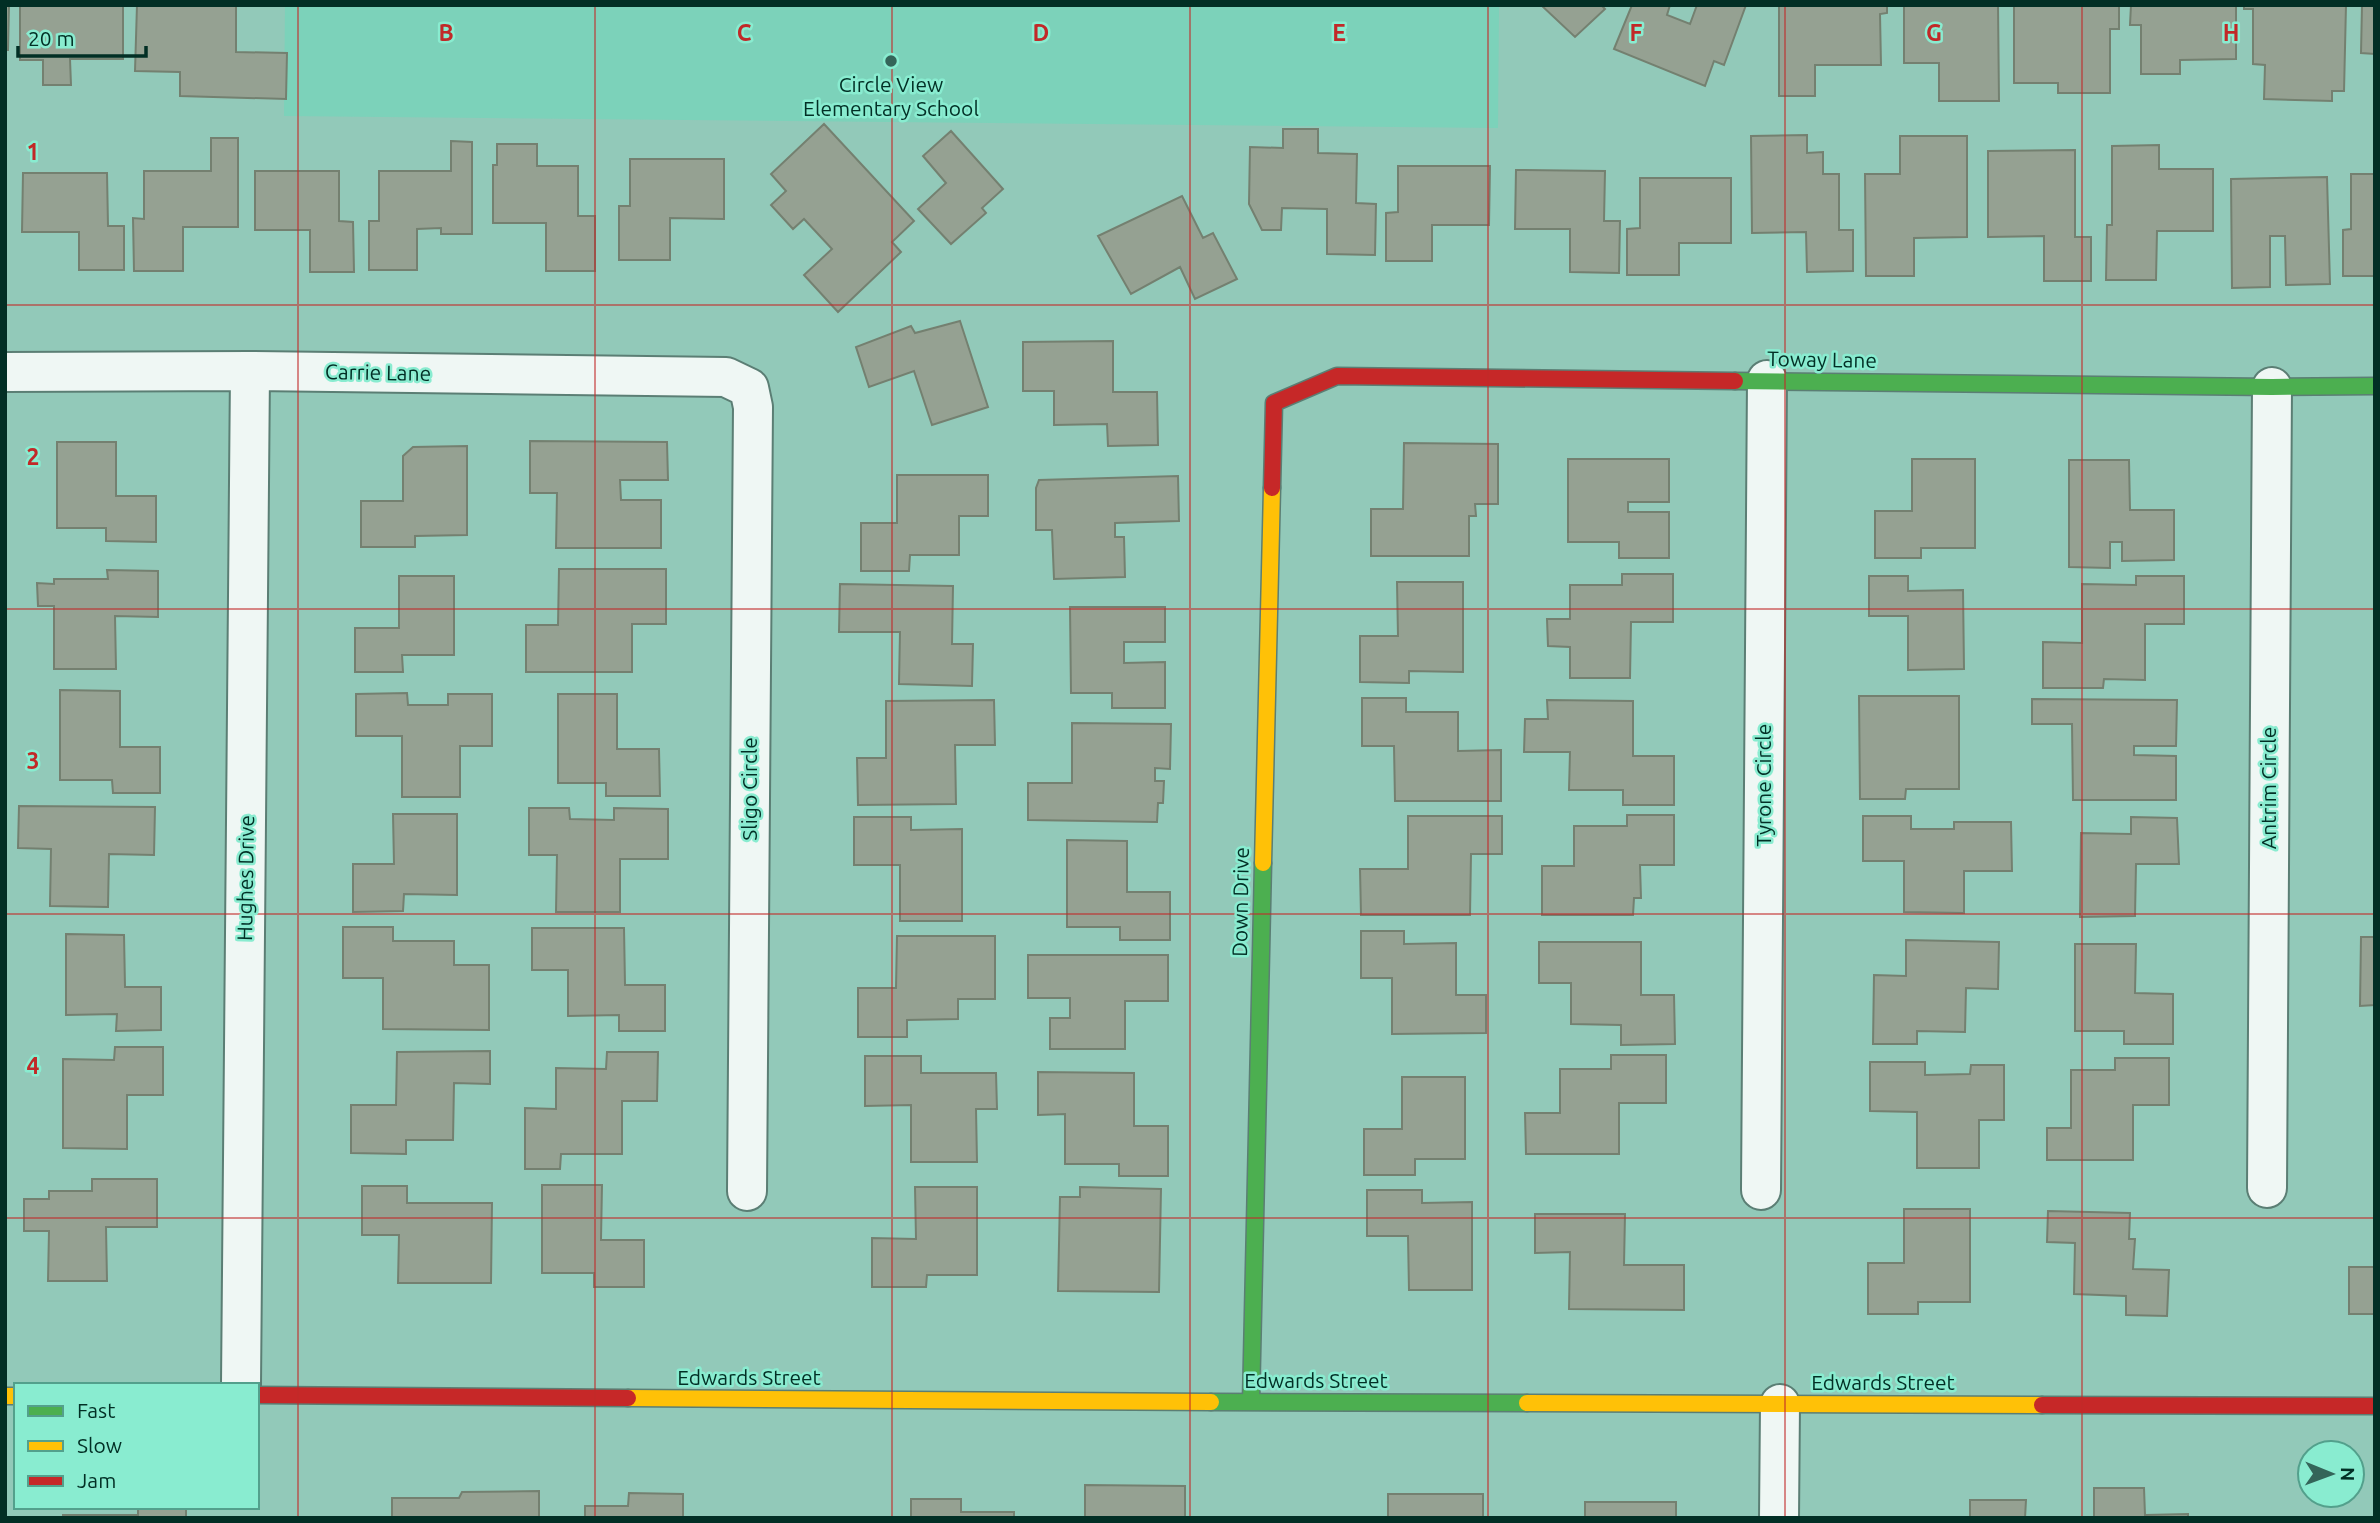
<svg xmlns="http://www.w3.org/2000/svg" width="2380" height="1523" font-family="Ubuntu,sans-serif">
<rect width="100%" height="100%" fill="#92c9b9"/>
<path fill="#7cd2ba" d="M285 5H1499L1498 128 284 116Z"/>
<path fill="#95a192" stroke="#748070" stroke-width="2" d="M5 5H9L8 50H5Z
M20 5H123V59H70L71 85H43V60H20Z
M137 5H236V52L287 53 286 99 180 96V72L135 71Z
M1541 5H1601L1605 9 1575 37Z
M1632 5H1670L1667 15 1690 24 1697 5H1746L1724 65 1714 61 1705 86 1614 49Z
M1779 5H1887V13L1880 14 1881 65H1815V96H1779Z
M1904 5H1998L1999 101H1939V63H1904Z
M2014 5H2119V29H2110V93H2058V83H2014Z
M2131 5H2236V59L2180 60V74H2141V25H2130Z
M2244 5H2346L2344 91H2332V101L2264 99 2265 65 2253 64V9H2244Z
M2362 5H2375V54L2361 53Z
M824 124 914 221 892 242 901 252 838 312 804 275 832 249 804 219 793 229 771 205 786 191 771 174Z
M1283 129H1318V153L1357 154 1356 203 1376 204 1375 255 1327 254V209L1282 208 1281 230H1262L1249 204 1250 147 1283 148Z
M951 131 1003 189 982 208 986 213 951 244 918 209 946 183 923 156Z
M1807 135V153L1823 152V174H1839V230H1853V271L1807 272 1806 232 1752 233 1751 136Z
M1900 136H1967V237L1914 238V276H1866L1865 174H1900Z
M211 138H238V227H183V271H134L133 218 144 219V171H211Z
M451 141 472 142V234H441V228L417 229V270H369V221H379V171H451Z
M497 144H537V166H578V216H595V271H546V223H493V165H497Z
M2159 145V169H2213V231H2157L2156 280H2106L2107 225H2112V146Z
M2075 150V237H2091V281H2044V236L1988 237V151Z
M630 159H724V219L670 218V260H619V206H630Z
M1398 166H1490L1489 225H1432V261H1386V213L1398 212Z
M1516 170 1605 171 1604 221H1620L1619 273 1570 272V229H1515Z
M255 171H339V221L353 222 354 272H310V230H255Z
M23 173H107L108 226H124V270H79V232H22Z
M2351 174H2375V276H2343V230L2351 229Z
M2327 177 2330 284 2286 285 2285 236H2270V287L2232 288 2231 179Z
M1640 178H1731V243H1679V275H1627V229L1640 228Z
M1182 196 1203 238 1213 233 1237 279 1195 299 1180 267 1131 294 1098 236Z
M960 321 988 407 932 425 914 371 869 387 856 347 911 326 915 333Z
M1113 341V392H1157L1158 445 1108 446 1107 424 1054 425V391H1023V342Z
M530 441 667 442 668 480H620L621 500H661V548H556L557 493H530Z
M57 442H116V496H156V542L106 541V528H57Z
M1404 443 1498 444V504H1475L1476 516H1469V556H1371V509H1403Z
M467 446V535L415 536V547H361V501H403V456L413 447Z
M1568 459H1669V502H1628V512H1669V558H1619V542H1568Z
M1912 459H1975V548H1921V558H1875V511H1912Z
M2069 460H2129L2130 510H2174V560L2122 561V542H2110V568L2069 567Z
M897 475H988V516H959V555H910L909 571H861V523H897Z
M1178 476 1179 521 1115 523V537H1124L1125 577 1054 579 1052 530H1036V488L1039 480Z
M559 569H666V624H632V672H526V625H558Z
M107 570 158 571V617L115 616 116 669H54V606H38L37 583 54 584V579H108Z
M1622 574H1673V622H1631L1630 678H1570V647L1548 646 1547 619H1570V585H1622Z
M399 576H454V655H402L403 672H355V628H399Z
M1869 576H1908V591L1963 590 1964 669 1908 670V616H1869Z
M2136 576H2184V624H2145V680L2104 679 2103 688H2043V642L2082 643V584L2136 585Z
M1397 582H1463V672L1409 671V683L1360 682V636H1398Z
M840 584 953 586 952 644H973L972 686 899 684 900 632H839Z
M1070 607H1165V642H1124V663L1165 662V708H1112V693H1071Z
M60 690 120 691V747H160V793H113L112 780H60Z
M407 693 408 705H448V694H492V746H460V797H402V736H356V694Z
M558 694H617V749H659L660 796H606V783H558Z
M1859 696H1959V789H1906L1905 799H1860Z
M1362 698H1406V712H1458V751L1501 750V801H1395L1394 746H1362Z
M2032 699 2177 700 2176 746H2134V755L2176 756V800H2073L2072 724H2032Z
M994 700 995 745H955L956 804 858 805 857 758H886V701Z
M1547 700 1633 701V756H1674V805H1623V790H1569L1570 752H1524L1525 719H1548Z
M1072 723 1171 724 1170 769 1155 768V781H1164L1163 803H1158L1157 822 1028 820V783H1072Z
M19 806 155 807 154 855 109 854 108 907 50 906 51 849 18 848Z
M529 808H569L570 819 614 820V808L668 809V859H620V912H556L557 855H529Z
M393 814H457V895L404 894 403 911 353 912V864H394Z
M1627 815H1674V865H1640L1641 898H1634L1633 915H1542V866H1574V826H1627Z
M1408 816H1502V854H1471L1470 915H1361L1360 869H1408Z
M1863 816H1911V829H1954V822H2011L2012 871H1964V913L1904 912V861H1863Z
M854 817H911V830L962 829V921H900V865H854Z
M2131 817 2177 818 2179 864H2136L2135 916 2080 917 2081 833 2131 834Z
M1067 840 1127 841V892H1170V940H1120V927H1067Z
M343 927H393V941H454V965H489V1030L383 1029V978H343Z
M532 928H624L625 985H665V1031H619V1015L568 1016V970H532Z
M1361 931H1404V944L1456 943V995H1486V1033L1392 1034V978H1361Z
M66 934 124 935 125 987H161V1030L116 1031 117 1014 66 1015Z
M897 936H995V999H958V1019L907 1020V1037H858V988H896Z
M2361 937H2375V1005L2360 1006Z
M1906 940 1999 942 1998 989 1966 988 1965 1032 1917 1031V1044H1873L1874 975 1906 976Z
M1539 942H1641V995H1674L1675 1044 1621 1045V1025L1571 1024V983H1539Z
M2075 944H2136L2135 993 2173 994V1044H2124V1031H2075Z
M1028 955H1168V1001H1125V1049H1050V1018H1070V998H1028Z
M115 1047H163V1095H127V1149L63 1148V1059L114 1060Z
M490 1051V1084L454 1083 453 1140H406V1154L351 1153V1105H396L397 1052Z
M607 1052H658L657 1101H622V1154H561L560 1169H525V1108L556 1109V1068L606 1069Z
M1611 1055H1666V1103H1619V1154H1526L1525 1113H1560V1069H1611Z
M865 1056H921V1073H996L997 1109H976L977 1162H911V1105L865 1106Z
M2115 1058H2169V1105H2133V1160H2047V1128H2071V1070H2115Z
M1870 1062H1925V1075L1970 1074 1971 1065H2004V1120H1979V1168H1917V1112L1870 1111Z
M1038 1072 1134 1073V1126H1168V1176H1119V1164H1065V1114L1038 1115Z
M1402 1077H1465V1159H1415V1175H1364V1129H1402Z
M92 1179H157V1227H106L107 1281H48L49 1231H24V1199H49V1191H92Z
M542 1185H602L601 1240H644V1287H594V1273H542Z
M362 1186H407V1203H492L491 1283H398L399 1235H362Z
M915 1187H977V1275H927L926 1287H872V1238L916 1239Z
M1080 1187 1161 1189 1159 1292 1058 1291 1060 1197H1080Z
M1367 1190H1422V1203L1472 1202V1290H1409L1408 1236H1367Z
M1904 1209H1970V1302H1918V1314H1868V1263H1904Z
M2048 1211 2130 1213 2129 1239H2135L2133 1269 2169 1270 2167 1316 2126 1315V1296L2074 1294 2075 1243 2047 1242Z
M1535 1214H1625L1624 1265H1684V1310L1569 1309 1570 1252 1535 1253Z
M2349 1267H2375V1314H2349Z
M1085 1485 1185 1486V1518H1085Z
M2094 1488H2144L2145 1515 2188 1514V1518H2094Z
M539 1491V1518H392V1498H459L462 1492Z
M629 1493 683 1494V1518H585V1506H628Z
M1388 1494H1483V1518H1388Z
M911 1499H961V1512H1014V1518H911Z
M1970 1500H2026L2025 1518H1970Z
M1585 1502H1676V1518H1585Z
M138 1507H186V1518H63V1515H138Z"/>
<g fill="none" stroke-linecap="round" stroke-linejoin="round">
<g stroke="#5b7e74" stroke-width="42">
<path id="street" d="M5 372 250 371 726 377 749 388 753 407 747 1191
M2267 1188 2272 387
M1761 1190 1767 380
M241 1385 250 371
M1779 1518 1780 1404"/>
</g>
<g stroke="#5b7e74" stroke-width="19">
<path id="fast" d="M1735 381 2272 387 2375 386
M1211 1402 1527 1403
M1251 1402 1263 863"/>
</g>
<g stroke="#5b7e74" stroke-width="19">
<path id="slow" d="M1263 863 1272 488
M5 1396H16
M628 1398 1211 1402
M1527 1403 2042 1405"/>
</g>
<g stroke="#5b7e74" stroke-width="19">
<path id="jam" d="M1272 488 1274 403 1337 376 1735 381
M257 1395 628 1398
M2042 1405 2375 1406"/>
</g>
<use href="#street" stroke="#eff7f4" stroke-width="38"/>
<use href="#fast" stroke="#4caf50" stroke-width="16"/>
<use href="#slow" stroke="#ffc107" stroke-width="16"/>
<use href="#jam" stroke="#c62828" stroke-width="16"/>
</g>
<path fill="none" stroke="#c12928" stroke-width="2" stroke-opacity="0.55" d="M298 5V1518M595 5V1518M892 5V1518M1190 5V1518M1488 5V1518M1785 5V1518M2082 5V1518M5 305H2375M5 609H2375M5 914H2375M5 1218H2375"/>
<circle fill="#346559" stroke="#89ecd0" stroke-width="2.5" cx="891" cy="61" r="7"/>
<g text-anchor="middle" stroke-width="5" stroke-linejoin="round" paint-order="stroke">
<g font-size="21" fill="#022f25" stroke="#89ecd0">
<text x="891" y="92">Circle View<tspan x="891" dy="24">Elementary School</tspan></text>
</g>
<g font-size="21" fill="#022f25" stroke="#89ecd0">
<text transform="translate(1822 360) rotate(1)" y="7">Toway Lane</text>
<text transform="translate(378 373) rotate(1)" y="7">Carrie Lane</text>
<text transform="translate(1764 785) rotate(-90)" y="7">Tyrone Circle</text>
<text transform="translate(2269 788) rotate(-90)" y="7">Antrim Circle</text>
<text transform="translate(750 789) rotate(-90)" y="7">Sligo Circle</text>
<text transform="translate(246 878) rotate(-89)" y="7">Hughes Drive</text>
<text transform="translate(1241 902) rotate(-89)" y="7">Down Drive</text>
<text x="749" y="1385">Edwards Street</text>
<text x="1316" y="1388">Edwards Street</text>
<text x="1883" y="1390">Edwards Street</text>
</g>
</g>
<g font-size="23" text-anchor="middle" font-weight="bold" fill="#c12928" stroke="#89ecd0" stroke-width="5" stroke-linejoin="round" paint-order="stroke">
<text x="446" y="41">B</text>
<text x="744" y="41">C</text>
<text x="1041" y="41">D</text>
<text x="1339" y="41">E</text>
<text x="1636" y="41">F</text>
<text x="1934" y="41">G</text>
<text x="2231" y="41">H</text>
<text x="33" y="160">1</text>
<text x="33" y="465">2</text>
<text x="33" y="769">3</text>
<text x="33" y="1074">4</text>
</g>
<rect width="2380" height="1523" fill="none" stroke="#022f25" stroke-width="14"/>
<rect x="14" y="1383" width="245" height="126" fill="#89ecd0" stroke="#53a08c" stroke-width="2"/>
<rect x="28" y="1406" width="35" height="10" fill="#4caf50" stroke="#53a08c" stroke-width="2"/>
<text x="77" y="1418" font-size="21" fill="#022f25">Fast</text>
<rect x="28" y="1441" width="35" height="10" fill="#ffc107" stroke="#53a08c" stroke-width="2"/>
<text x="77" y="1453" font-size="21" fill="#022f25">Slow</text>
<rect x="28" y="1476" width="35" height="10" fill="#c62828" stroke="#53a08c" stroke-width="2"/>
<text x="77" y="1488" font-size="21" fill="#022f25">Jam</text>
<g transform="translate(2331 1474) rotate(91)"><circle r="33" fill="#89ecd0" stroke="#53a08c" stroke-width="2"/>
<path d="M0-5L12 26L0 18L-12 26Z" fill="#346559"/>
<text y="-10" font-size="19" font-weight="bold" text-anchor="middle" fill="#022f25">N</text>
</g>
<path d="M18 46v10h128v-10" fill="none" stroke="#022f25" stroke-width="3.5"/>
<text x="28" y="46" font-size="21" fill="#022f25" stroke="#89ecd0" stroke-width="5" paint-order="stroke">20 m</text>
</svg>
